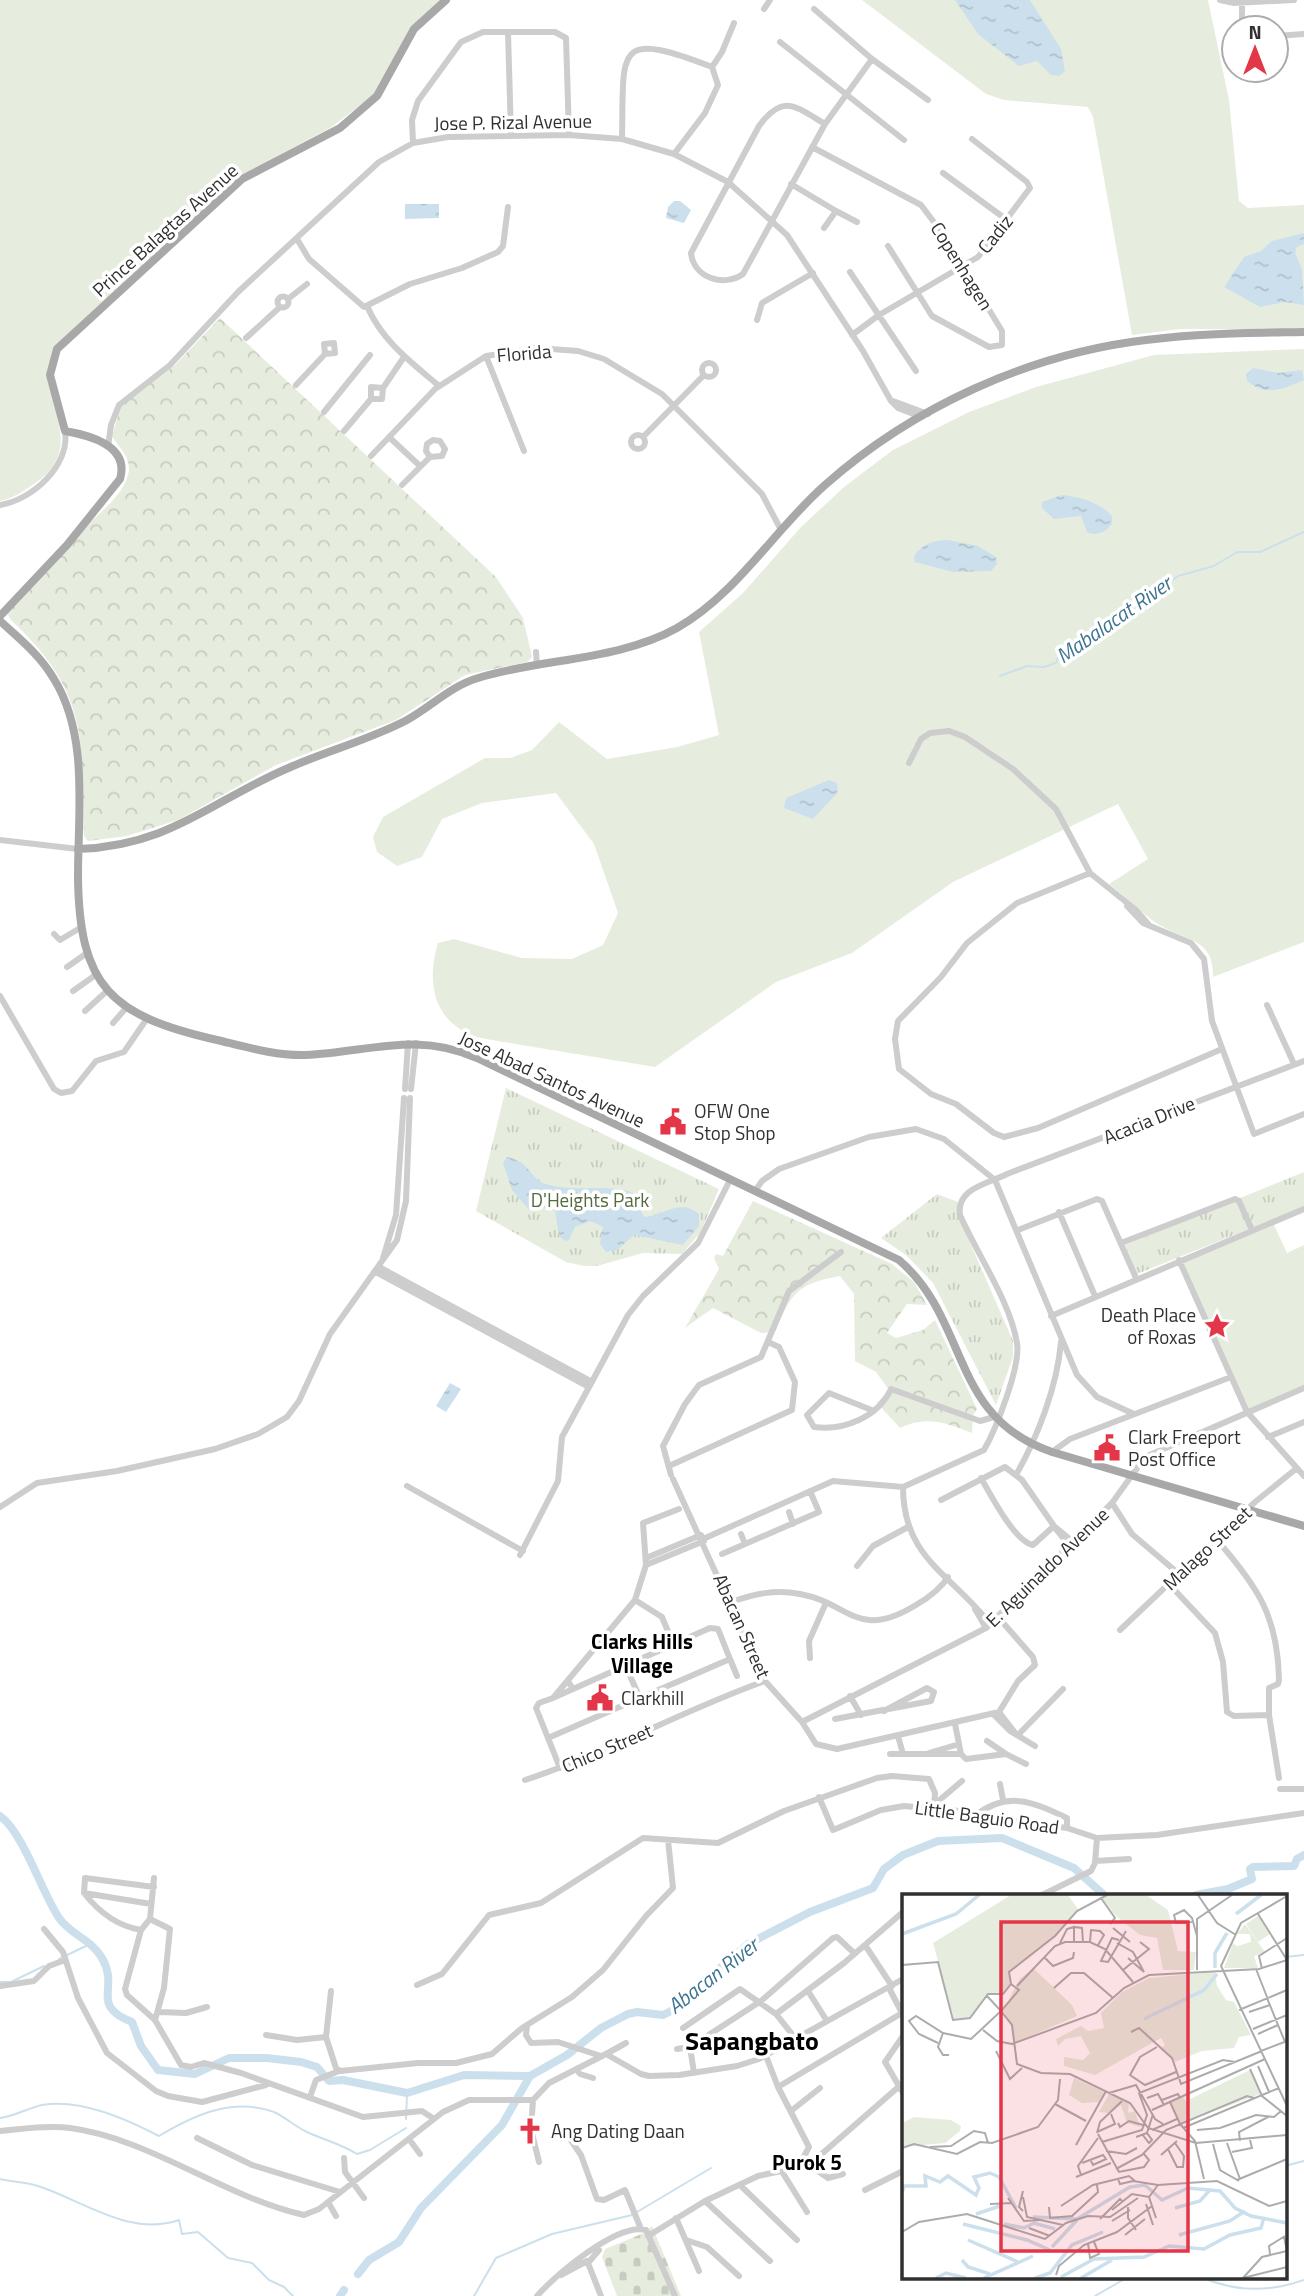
<svg xmlns="http://www.w3.org/2000/svg" width="1304" height="2296" font-family="'Titillium Web',sans-serif">
<defs>
<pattern id="forest-crowns" width="20" height="18" patternUnits="userSpaceOnUse" patternTransform="scale(1.75)"><rect width="20" height="18" fill="#e7edde"/><path d="M2 6a3 3 0 1 1 6 0M12 15a3 3 0 1 1 6 0" fill="none" stroke="#c6ccbf"/></pattern>
<pattern id="cemetery-stones" width="16" height="16" patternUnits="userSpaceOnUse" patternTransform="scale(1.75)"><rect width="16" height="16" fill="#e7edde"/><path d="M2 7V4a2 2 0 0 1 4 0v3zM10 15v-3a2 2 0 0 1 4 0v3z" fill="#c6ccbf"/></pattern>
<pattern id="park-tufts" width="24" height="20" patternUnits="userSpaceOnUse" patternTransform="scale(1.75)"><rect width="24" height="20" fill="#e7edde"/><path d="M3 7l-1-3M5 7V3M7 7l1-3M15 17l-1-3M17 17v-4M19 17l1-3" fill="none" stroke="#c6ccbf"/></pattern>
<pattern id="water-ripples" width="26" height="14" patternUnits="userSpaceOnUse" patternTransform="scale(1.75)"><rect width="26" height="14" fill="#cbe0ec"/><path d="M2 4q2-2 4 0t4 0M15 11q2-2 4 0t4 0" fill="none" stroke="#afc0cb"/></pattern>
</defs>
<rect width="100%" height="100%" fill="#fff"/>
<path fill="#e7edde" d="M0 0H441L421 18 374 95 330 128 243 174 59 343C24 393 97 442 34 484 23 491 12 499 0 501Z
M862 0H1208L1229 100 1239 201 1248 208 1304 205V329H1180L1132 335 1093 117 1088 107 1004 100 986 94Z
M1304 349V942L1213 977C1214 940 1189 941 1165 928 1145 918 1127 897 1109 884L1148 859 1118 804 953 882 852 953 776 982 655 1067 480 1038C435 1025 425 985 438 943L454 939 522 958 572 959 603 945 618 913 594 844 556 793 482 803 442 819 422 857 397 866 377 852 373 837 383 817 485 758H510L532 750 559 722 607 759 677 747 719 735 699 632 743 593 801 527 844 487 893 450 969 412 1036 387 1154 355Z
M1274 1225 1287 1253 1304 1245V1386L1247 1410 1182 1263Z"/>
<path fill="url(#forest-crowns)" d="M220 318 496 577 523 618 532 657 527 662 465 675 396 720 276 765 178 820 127 836 88 841 84 836C82 735 88 692 10 619L7 612C31 585 55 558 80 532 96 515 121 499 128 475 133 459 119 448 112 436L121 405 175 365Z
M753 1201 892 1264 914 1282 927 1305 907 1304 887 1333 896 1338 923 1330 935 1320 977 1409 973 1415 972 1433C946 1423 927 1415 900 1428L877 1403 889 1390 876 1372 855 1361 854 1294 840 1276C797 1284 792 1292 775 1332L761 1333 713 1308 685 1328 719 1269 714 1258 716 1254 723 1256Z"/>
<path fill="url(#cemetery-stones)" d="M652 2226 681 2296H617L602 2257 605 2249 644 2233Z"/>
<path fill="url(#park-tufts)" d="M506 1088 719 1189 700 1233 682 1254 643 1253 597 1266H584L566 1262 476 1211Z
M1304 1172V1207L1137 1274 1125 1245Z
M937 1194 958 1202V1215L1013 1341V1357L996 1405 933 1283 906 1255 881 1238Z"/>
<path fill="url(#water-ripples)" d="M955 0H1030L1061 49 1065 71 1059 76 1051 75 1037 61 1019 66 978 34Z
M674 201H680L691 210 684 223 666 218 668 207Z
M405 204H439V218L405 219Z
M1304 233V244L1297 247 1295 253 1302 269 1304 305 1285 302 1260 307 1224 287 1244 257 1261 251 1272 241Z
M1253 368 1278 373 1302 370 1304 380C1284 389 1266 397 1247 381L1246 374Z
M1062 495C1078 496 1101 503 1112 516V524C1106 532 1096 537 1087 532L1081 516 1054 519 1042 508V502Z
M948 540 978 546 996 557 997 564 991 571 953 572 915 562 914 556C922 544 934 540 948 540Z
M829 780 837 783 838 792 813 819 784 808 786 798Z
M507 1157C532 1162 528 1178 546 1184 575 1193 610 1183 633 1193L644 1217C665 1215 680 1198 699 1214V1226L683 1245 634 1235 617 1250 606 1252 600 1244 603 1227 591 1221 575 1227 569 1240 565 1241 559 1236 555 1211 542 1207 529 1210 512 1190 503 1163Z
M450 1383 461 1389 446 1412 436 1406Z"/>
<g fill="none" stroke-linecap="round" stroke-linejoin="round">
<path stroke="#cbe0ec" stroke-width="2" d="M1000 676 1027 666 1044 667 1056 663 1060 654 1103 630 1178 576 1214 566 1237 552H1260L1304 532
M1285 1957 1304 1955
M59 1959 90 1944
M0 1982H11L44 1966
M0 2118C15 2116 28 2108 42 2105 80 2098 127 2119 159 2136 194 2115 233 2097 274 2112 285 2117 296 2127 307 2132 324 2140 341 2144 357 2154L370 2150 406 2128
M406 2119 407 2093
M1285 2166 1304 2161
M0 2179C12 2182 26 2182 38 2186 84 2201 129 2237 179 2220L182 2234 198 2232 228 2258 252 2263 269 2280 284 2287 293 2296
M637 2212 711 2168
M1201 2277C1235 2292 1268 2293 1304 2280
M338 2296H340
M474 2296 496 2258 552 2234 632 2215
M1095 2296 1128 2277"/>
<path stroke="#cbe0ec" stroke-width="8" d="M0 1816C23 1832 42 1893 59 1918 71 1935 92 1940 102 1958 120 1989 89 2005 132 2022L141 2046 158 2070 195 2074 229 2058H267L301 2062 317 2067 329 2081 343 2080 407 2093 464 2075 530 2076 567 2055 601 2028 628 2014 637 2012 663 2015 671 2011 748 1944 810 1912 873 1888 884 1869 903 1855 938 1841 1002 1838 1074 1868 1104 1895
M1196 1895 1228 1889 1252 1879 1250 1869 1253 1867 1294 1866 1297 1859 1304 1855
M358 2274 369 2260 399 2242 421 2208 502 2125 530 2076
M340 2296 344 2290"/>
<path stroke="#cdcdcd" stroke-width="6" d="M1220 0 1234 3 1294 0
M764 9 770 0
M814 9 872 59 928 100
M1242 28V2
M1276 36 1304 34
M780 42 904 140
M712 67 722 52 734 23
M825 124C795 106 783 93 759 126L691 253C694 279 725 287 743 274L825 124 872 59
M511 136 508 32H555L566 38 569 135
M622 139C624 49 613 29 712 67L718 85 705 113 674 154
M413 143 412 120 418 101 461 42 483 32H508
M812 147 921 205 943 234 1002 331V345L989 347 932 316 888 246
M943 173 1007 220
M791 184 836 211 824 228
M836 211 857 222
M297 239 309 259 364 307 410 284 462 268 498 252 503 246 508 207
M850 272 916 371
M277.5 302a5.5 5.5 0 1 1 11 0a5.5 5.5 0 1 1-11 0Z
M288 299 307 284
M367 306C382 341 411 362 439 386
M757 320 762 303 813 273
M852 335 879 315 978 257 1030 188 1027 182 972 139
M246 338 280 307
M486 356 524 451
M702 370a7 7 0 1 1 14 0a7 7 0 1 1-14 0Z
M296 385 325 354 335 353 334 343 324 344 325 354
M383 388 404 357
M893 401 928 414
M324 412 370 355
M344 431 371 399V387L383 388 382 399H371
M631 442a7 7 0 1 1 14 0a7 7 0 1 1-14 0Z
M389 437 420 466
M643 437 704 375
M108 447 111 425 119 405 170 365 238 292 379 162 413 143 448 137 569 135 622 139 674 154 728 182 787 235 863 351 891 401 898 408 921 417
M371 456 435 389 486 356 537 348 578 351 604 359 662 394 762 494 780 528
M402 485 430 457 442 456 445 449 440 441 433 440 427 444 426 451 430 457
M0 505C32 500 70 466 65 431
M536 652 537 665
M909 763 921 739 930 733 949 731 965 737 1013 769 1056 809 1090 873 1136 910 1149 925
M0 840 78 849
M1090 873 1017 903 967 943 941 977 898 1021 895 1039 899 1069 931 1094 956 1104 994 1133 1004 1137 1038 1128 1222 1049
M1127 906 1143 923 1191 943 1204 959 1212 1021 1254 1134 1304 1114
M54 934 60 940 80 928
M67 967 87 953
M73 991 97 974
M0 996 54 1089 61 1093 72 1091 96 1061 124 1052 146 1020
M1267 1005 1294 1064
M85 1011 108 990
M113 1023 127 1007
M405 1089 408 1043
M411 1089 416 1043
M755 1191 762 1181 779 1169 869 1137 916 1129 944 1139 995 1180 1077 1375 1097 1397 1134 1414
M1059 1212 1095 1296
M1018 1230 1097 1199 1102 1201 1136 1278
M1121 1243 1235 1199 1239 1201 1252 1230
M383 1258 396 1215 404 1098
M1179 1260 1247 1412 1304 1476
M379 1267 592 1382
M376 1272 589 1387
M1051 1316 1304 1209
M874 1411 829 1393 807 1415 814 1427C844 1431 878 1417 891 1389L980 1421 994 1417
M1268 1437 1304 1422
M1052 1452 1070 1439 1231 1377
M669 1466 792 1410 795 1382 779 1347 768 1342
M671 1475 663 1446 685 1404 699 1385 761 1357 789 1291 841 1252
M1016 1475C1038 1436 1057 1387 1061 1342
M673 1479 765 1681 802 1722 816 1744 837 1749 999 1712 1018 1681 1035 1665 1033 1657 998 1617
M407 1486 523 1551
M903 1487C903 1559 952 1574 990 1624
M941 1500 1005 1467 1022 1480 1054 1526 1033 1545C1014 1541 991 1495 981 1478
M1112 1503 1132 1534 1179 1574
M0 1507 37 1483 117 1471 215 1449 258 1434 287 1417 299 1401 330 1334 397 1240 406 1201 410 1098
M789 1512 793 1524
M1054 1526 1072 1541
M1056 1529 1069 1545
M741 1534 745 1544
M703 1539 833 1481 903 1487 984 1450C996 1429 1021 1366 1017 1343 1010 1301 977 1254 960 1215 956 1188 988 1184 1007 1174L1304 1061
M722 1554 819 1512 810 1491
M520 1555 558 1481 562 1437 628 1315 643 1296 698 1243 730 1180
M646 1558 701 1535
M646 1565 704 1541
M857 1566 873 1546 908 1527
M1168 1583 1215 1633 1223 1662 1227 1712 1234 1716 1269 1715V1688L1278 1684 1279 1680C1278 1617 1258 1587 1217 1540
M635 1600 662 1617 674 1646
M731 1602C754 1594 775 1589 800 1594 850 1603 857 1641 916 1605 928 1598 940 1590 948 1577
M975 1609 986 1628
M1120 1630 1255 1502 1297 1468
M810 1658 809 1641 825 1605
M730 1659 737 1676
M568 1681 573 1689 710 1628 718 1629 730 1659 640 1698 626 1667
M850 1696 861 1715
M555 1697 573 1689
M999 1712 1016 1734
M994 1715 1010 1731 1035 1746
M1269 1715 1279 1778
M835 1719 931 1701 934 1692 927 1688 884 1711
M802 1722 986 1628 1112 1503 1145 1457 1304 1388
M955 1724 961 1754 966 1759 1006 1754 1026 1764
M1018 1735 1063 1689
M898 1736 903 1754H961
M548 1738 640 1698
M987 1741 1006 1754
M929 1753 959 1744
M890 1754H903
M560 1768 536 1708 539 1703 553 1698 635 1600 646 1565 643 1523 679 1509
M525 1780C608 1753 683 1710 765 1681
M1000 1784 1003 1800
M1280 1789H1304
M819 1797 833 1830 881 1810 904 1806 960 1811 975 1816 1067 1828 1097 1838 1157 1835 1304 1813
M936 1803 962 1781
M975 1816C1007 1790 1033 1802 1067 1818V1828
M1095 1861 1129 1859
M154 1878 150 1919 141 1930 125 1989 127 1995 155 2020
M84 1893 151 1904
M1042 1895 1091 1871 1095 1863 1097 1838
M150 1919 170 1929 164 1988 155 2020 181 2065 191 2067 204 2063 241 2073 363 2117 422 2111 434 2119
M44 1929 63 1952 78 1998 107 2053 156 2091 168 2096 202 2102 266 2085
M141 1930C117 1926 98 1911 84 1893L85 1878 154 1887
M865 1945 892 1986
M417 1985 442 1974 489 1915 541 1903 643 1838 718 1843 784 1811 877 1778 892 1776 929 1779 935 1793 934 1807
M0 1986 34 1981 49 1966 65 1960
M889 1988 903 2015
M331 1991 326 2037 336 2068 340 2071 418 2063H456L492 2054 522 2028 572 1997 603 1970 646 1916 673 1888 668 1840
M808 1991 827 2021
M159 2012 186 2013 207 2007
M776 2014 844 1963 903 1912
M527 2026 526 2035 531 2043 558 2042 601 2056
M683 2028 740 1989 776 2014 796 2039
M266 2035 297 2040 326 2037
M903 2036 885 2062 903 2093
M677 2049 690 2047
M606 2054 626 2043
M766 2056 778 2087 809 2147 799 2166
M576 2069 580 2074 593 2078
M694 2073 690 2047 761 2001 833 1938 837 1937 854 1953
M778 2087 902 2013
M310 2097 316 2080 339 2071
M533 2100 531 2129 539 2162
M791 2111 820 2088
M0 2131C23 2129 48 2125 70 2128 149 2138 226 2198 304 2215L319 2209 443 2112 469 2100H533L549 2083 606 2054 641 2074 649 2076 679 2075 737 2066 759 2059 903 1979
M197 2138 252 2165 340 2192
M409 2139 420 2154
M570 2139 581 2155 597 2199 604 2200 625 2190 641 2229
M344 2158 345 2172 364 2198
M809 2165 828 2178 843 2174
M781 2170 807 2212
M741 2186 797 2240
M865 2190 903 2171
M705 2201 770 2261
M328 2202 336 2216
M676 2218 699 2271
M648 2236 705 2201 758 2176 809 2165 903 2083
M686 2240 707 2247 739 2276
M599 2250 588 2263 601 2296
M561 2275 587 2261
M537 2296C556 2275 617 2222 646 2230L675 2296"/>
<path stroke="#a8a8a8" stroke-width="8" d="M0 616 67 545 120 479C130 445 88 435 65 431L50 375 57 349 242 179 340 128 377 96 414 29 446 0
M0 621C20 639 40 655 54 679 89 736 78 812 78 876 79 988 112 1016 217 1040 246 1047 276 1056 306 1055 369 1052 416 1031 477 1058L899 1260C970 1321 949 1417 1052 1452L1304 1526
M78 849C172 846 213 799 293 766 330 750 371 739 407 720 432 706 451 686 478 678 542 658 618 661 677 628 737 594 773 531 825 485 913 407 1029 354 1146 340 1199 333 1251 333 1304 332"/>
</g>
<defs>
<g id="civic-bare" transform="scale(2.1)"><path d="M-.6-6.5H3V-4.5H.6V-3L4-1V1h2V6H-6V1h2V-1L-.6-3ZM-1.2 2.5V6h2.4V2.5Z" fill="#e33649" stroke="#fff" stroke-width="2.5" paint-order="stroke"/></g>
<g id="sight-bare" transform="scale(2.1)"><path d="M0-6L1.8-2.2L6-1.7L2.9 1.2L3.7 5.4L0 3.3L-3.7 5.4L-2.9 1.2L-6-1.7L-1.8-2.2Z" fill="#e33649" stroke="#fff" stroke-width="2.5" paint-order="stroke"/></g>
<g id="church-bare" transform="scale(2.1)"><path d="M-1.2-6h2.4v3.5h3.3v2.4h-3.3V6h-2.4V-.1h-3.3v-2.4h3.3Z" fill="#e33649" stroke="#fff" stroke-width="2.5" paint-order="stroke"/></g>
</defs>
<g fill-rule="evenodd">
<use href="#civic-bare" x="673" y="1122"/>
<use href="#sight-bare" x="1217" y="1326"/>
<use href="#civic-bare" x="1107" y="1448"/>
<use href="#civic-bare" x="600" y="1698"/>
<use href="#church-bare" x="530" y="2131"/>
</g>
<g text-anchor="middle" stroke-width="7" stroke-linejoin="round" paint-order="stroke">
<g font-size="19" fill="#303030" stroke="#fff">
<text transform="translate(513 122) rotate(-1)" y="7">Jose P. Rizal Avenue</text>
<text transform="translate(165 230) rotate(-42)" y="7">Prince Balagtas Avenue</text>
<text transform="translate(995 234) rotate(-51)" y="7">Cadiz</text>
<text transform="translate(962 266) rotate(58)" y="7">Copenhagen</text>
<text transform="translate(524 353) rotate(-5)" y="7">Florida</text>
<text transform="translate(552 1079) rotate(25)" y="7">Jose Abad Santos Avenue</text>
<text transform="translate(1149 1120) rotate(-22)" y="7">Acacia Drive</text>
<text transform="translate(1207 1548) rotate(-43)" y="7">Malago Street</text>
<text transform="translate(1047 1567) rotate(-44)" y="7">E. Aguinaldo Avenue</text>
<text transform="translate(742 1626) rotate(66)" y="7">Abacan Street</text>
<text transform="translate(607 1748) rotate(-23)" y="7">Chico Street</text>
<text transform="translate(987 1817) rotate(8)" y="7">Little Baguio Road</text>
</g>
<g font-size="19" fill="#303030" stroke="#fff" text-anchor="start">
<text x="694" y="1118">OFW One<tspan x="694" dy="22">Stop Shop</tspan></text>
<text x="1196" y="1322" text-anchor="end">Death Place<tspan x="1196" dy="22">of Roxas</tspan></text>
<text x="1128" y="1444">Clark Freeport<tspan x="1128" dy="22">Post Office</tspan></text>
<text x="621" y="1705">Clarkhill</text>
<text x="551" y="2138">Ang Dating Daan</text>
</g>
<g font-size="19" fill="#556b3e" stroke="#fff">
<text x="590" y="1207">D'Heights Park</text>
</g>
<g font-size="21" font-style="italic" fill="#3e7491" stroke="#fff">
<text transform="translate(1114 620) rotate(-35)" y="7">Mabalacat River</text>
<text transform="translate(713 1976) rotate(-38)" y="7">Abacan River</text>
</g>
<g font-size="21" font-weight="bold" fill="#000" stroke="#fff">
<text x="642" y="1649">Clarks Hills<tspan x="642" dy="24">Village</tspan></text>
<text x="807" y="2170">Purok 5</text>
</g>
<g font-size="26" font-weight="bold" fill="#000" stroke="#fff">
<text x="752" y="2050">Sapangbato</text>
</g>
</g>
<g transform="translate(902 1894)">
<rect width="385" height="385" fill="#fff"/>
<path d="M109 1H166L176 15 153 42 108 77V91L100 100 88 99 68 123 52 125 31 49ZM206 1H244L266 16 276 57 294 58 292 76H261L255 44 238 41 214 22 200 4ZM313 78 315 92 324 106 332 108 349 141 337 143 332 154 300 157 273 168 258 155 263 151 259 144 193 181 162 172V163L181 166 188 159 179 142 163 145 156 152 154 145 179 132 186 137 202 134 199 119 220 98 247 84ZM348 176 358 200 278 230 268 209 281 203 284 207ZM12 223 49 226 59 232 58 237 43 249 0 253V229Z" fill="#e7edde"/>
<path d="M343 30 363 58 352 62 356 74H322L331 49 335 52 349 48 348 40H335ZM131 74 170 111 175 122 112 149 111 133 101 117 117 86ZM207 200 227 209 226 219 233 217 238 233 225 229 219 211 208 219 197 218Z" fill="#e7edde"/>
<path d="M356 22 368 40 356 48 344 30ZM172 184 202 198 197 208 180 209 167 201Z" fill="#e7edde"/>
<path fill="none" stroke="#cbe0ec" stroke-width="3.5" d="M334 20 359 1M0 40 54 20 77 1M313 74V59L325 39M242 125 302 96 315 80M0 299 2 292H24L23 282 38 288 46 282 74 301 77 294 72 283 88 279 97 283 114 314M273 314 298 307 307 297M74 320 98 312M131 323 175 325 228 293 243 291 260 306 286 294 318 297 333 314 349 322 385 329M61 330 125 346 148 356M102 330 122 334 132 329 153 335M277 341 328 327 343 317M66 346 116 368M150 353 175 326M60 366 66 373 88 380M159 383 192 365 242 363 267 352 302 355 328 341 359 334 362 323M34 384 44 379 64 384M82 384 131 362M133 384 148 379 170 351 201 338M179 384 210 366"/>
<path fill="none" stroke="#acacac" stroke-width="2" d="M205 1 175 17 153 42 107 78 109 90 117 96 99 117 110 131 115 170 139 179 168 180 228 209 246 234 294 249 385 241M296 1 315 29 334 41M385 2 339 29 319 72 385 212M199 4 213 24 208 30M356 20 385 66M290 28 274 29 272 21 282 16 290 24 295 42M211 34 228 48M217 46 210 44 199 67 206 68 224 37M172 48V33L180 34 181 48M188 48 189 36 198 37 202 41 196 51M158 49 165 35 172 33M215 49 231 58 242 78 226 64M142 63 151 72 171 64 172 58M0 71 36 68 51 126 68 124 86 100H101L109 90M354 75 365 103M360 75 357 62 385 44M221 76 247 55 238 48M295 76V25L330 1M115 92 153 52 163 48H188L203 55 231 88M152 94 169 79H182L211 104M365 104 383 148M337 116 385 96M347 118 368 111M351 135 385 121M81 136 95 147 110 150M229 138 237 134 270 164 279 190 360 157M41 139 36 153 41 161H47M356 140 376 131M36 149 17 140 7 127 14 122 41 139 69 145 99 117 85 102M110 150 194 119 222 94 247 81 357 75 385 66M255 153 238 163 228 181 243 191 274 178M94 157 108 185 120 174M359 157 385 147M356 172 367 198M348 175 360 202 385 222M207 199 234 191 253 225 261 230M245 204 256 200 262 211M260 206 276 200 278 204M268 208 278 230 293 247 302 285M153 210 184 227M250 216 363 165M216 229 218 233 227 227 241 231M281 234 377 194M250 236 275 225M295 236 318 234 354 221 372 223 379 217M195 238 213 230 209 220M195 239 198 228 220 207M196 240 217 278 242 273 247 266 242 260M240 240 247 249 250 246 245 239M234 243 245 239 251 220M338 247 337 238 366 223M200 248 240 236 245 221 237 199 321 166 333 168M325 249 338 285M311 250 318 276 337 287M174 251 204 197M28 253 49 252 72 237 83 239 86 249M0 254 12 250 55 260 78 248 90 249 136 233 156 206 158 185M266 255 275 273H281L282 262 273 249M204 257 224 260 235 254M330 258 350 254 348 246M259 261 275 247M180 269 201 261 204 265 191 271 189 267M214 275 240 261 264 236 345 202 352 204M179 281 176 272 196 244M174 283 209 269M216 285 218 290 231 287 256 291 315 287 367 312 385 307M335 286 385 265M121 297 117 313 121 317M121 303 125 323 161 331M247 303 254 324M106 304 122 327 138 326M88 310 109 309M244 310 251 331M159 312 191 291 227 282 233 287M147 313 148 324 170 322 196 298 195 291M226 313V324L234 336M210 316 230 300 247 303 256 291M198 325 218 305 221 308M210 327 228 316M127 334 148 342M0 338 17 328 65 320 143 345 164 329 186 322 208 323 236 304M223 341 243 325M186 349 188 364 197 360 192 348M368 360 367 352 383 342M154 381 157 372 182 351 215 338 250 312M341 384 360 363 385 357 382 343M341 384 385 373"/>
<path fill="#e33649" fill-opacity="0.15" stroke="#e33649" stroke-width="3.5" d="M99 28H286V357H99Z"/>
<rect width="385" height="385" fill="none" stroke="#303030" stroke-width="3.5"/>
</g>
<g transform="translate(1255 49)"><circle r="33" fill="#ffffff" stroke="#acacac" stroke-width="2"/>
<path d="M0-5L12 26L0 18L-12 26Z" fill="#e33649"/>
<text y="-10" font-size="19" font-weight="bold" text-anchor="middle" fill="#303030">N</text>
</g>
</svg>
